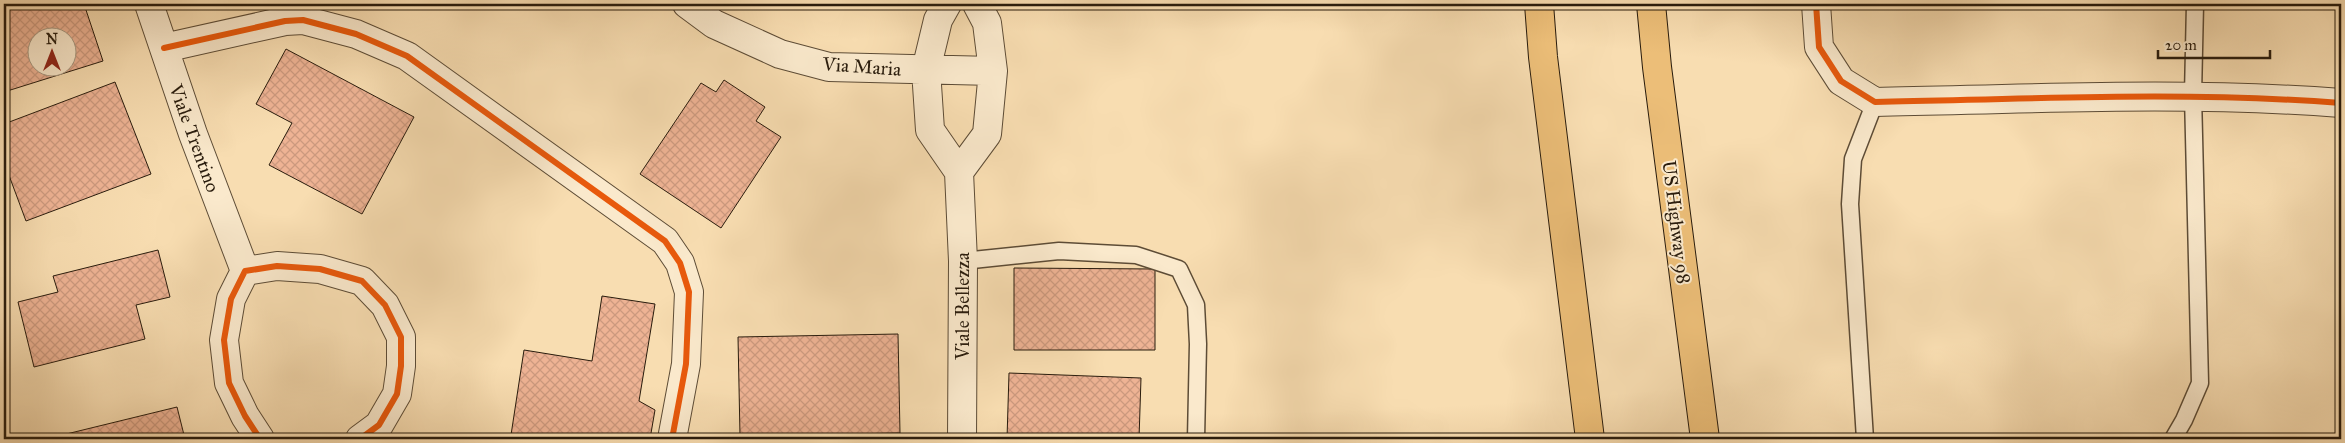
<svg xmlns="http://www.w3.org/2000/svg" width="2345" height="443" font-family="'IM FELL Great Primer',serif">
<defs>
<pattern id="building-cross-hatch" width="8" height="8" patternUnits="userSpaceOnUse" patternTransform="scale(1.25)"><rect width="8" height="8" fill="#eeb394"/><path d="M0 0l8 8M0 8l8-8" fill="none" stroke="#cc997e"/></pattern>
</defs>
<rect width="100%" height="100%" fill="#f8ddb1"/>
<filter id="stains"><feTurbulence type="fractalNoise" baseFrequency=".004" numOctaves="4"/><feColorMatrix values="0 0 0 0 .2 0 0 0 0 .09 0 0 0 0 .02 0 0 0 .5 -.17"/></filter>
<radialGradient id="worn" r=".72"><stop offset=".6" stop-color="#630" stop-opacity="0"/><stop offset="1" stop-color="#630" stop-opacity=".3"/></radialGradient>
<path fill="url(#building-cross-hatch)" stroke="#291c0d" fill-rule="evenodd" d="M4 4H84L103 61 4 92ZM38 38H68V68H38Z
M286 49 414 117 362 214 269 165 292 123 256 104Z
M724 80 765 107 756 121 781 137 721 228 640 174 701 83 716 92Z
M115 82 151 174 26 221 4 162V124Z
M158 250 170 297 136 305 145 339 34 367 18 302 58 292 53 276Z
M1014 268 1155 269V350H1014Z
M602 296 655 304 639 401 655 410 650 439H541L511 435 524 350 592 361Z
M898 334 900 433 740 436 738 337Z
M1009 373 1141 378 1139 439H1007Z
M177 407 185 439H51L50 438Z"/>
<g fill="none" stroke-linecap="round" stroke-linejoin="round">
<g stroke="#5d4c36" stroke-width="19">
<path id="service" d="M963 261 1059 251 1136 255 1179 269 1196 305 1198 344 1196 439
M1865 439 1850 204 1853 159 1875 102
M2173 439 2184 420 2200 383 2193 95 2195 4"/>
</g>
<g stroke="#5d4c36" stroke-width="30">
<path id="minor" d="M149 4 193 134 245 271
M687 4 714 24 780 54 829 67 993 71
M947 4 938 20 926 70 930 130 959 172 963 261 962 439
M1816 4 1819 47 1841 81 1875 102C2030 99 2186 91 2341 103
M164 48 285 21 303 20 356 34 407 56 665 241 680 263 689 292 686 364 672 439
M959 172 987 134 993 71 987 23 977 4
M260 439 245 416 229 383 224 340 231 299 245 271 277 266 320 269 362 281 385 305 401 337V366L397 394 379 425 360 439"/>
</g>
<g stroke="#291c0d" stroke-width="30">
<path id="primary" d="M1539 4 1543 57 1590 439
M1651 4 1657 67 1705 439"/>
</g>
<use href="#service" stroke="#fae9cc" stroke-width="16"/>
<use href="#minor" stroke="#fae9cc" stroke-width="28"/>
<use href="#primary" stroke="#ecbe78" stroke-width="28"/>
<g stroke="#fae9cc" stroke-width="9">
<path id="cycleway" d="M1816 4 1819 47 1841 81 1875 102C2030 99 2186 91 2341 103
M164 48 285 21 303 20 356 34 407 56 665 241 680 263 689 292 686 364 672 439
M260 439 245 416 229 383 224 340 231 299 245 271 277 266 320 269 362 281 385 305 401 337V366L397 394 379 425 360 439"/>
</g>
<use href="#cycleway" stroke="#e8590c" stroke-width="6"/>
</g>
<g text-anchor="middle" stroke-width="4" stroke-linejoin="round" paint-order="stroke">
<g font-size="19" fill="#291c0d" stroke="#fae9cc">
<text transform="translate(862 66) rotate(4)" y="7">Via Maria</text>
<text transform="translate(195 138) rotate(70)" y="7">Viale Trentino</text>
<text transform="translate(1677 222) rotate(83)" y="7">US Highway 98</text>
<text transform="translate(962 306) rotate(-90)" y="7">Viale Bellezza</text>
</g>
</g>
<rect width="2345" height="443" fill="none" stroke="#f8ddb1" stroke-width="20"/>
<rect x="5" y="5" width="2335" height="433" fill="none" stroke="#291c0d" stroke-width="2.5"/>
<rect x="10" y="10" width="2325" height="423" fill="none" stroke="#291c0d"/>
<g transform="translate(52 52)"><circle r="24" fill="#fae9cc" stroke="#a69780"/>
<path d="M0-4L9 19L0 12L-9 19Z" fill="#8f2418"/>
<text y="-8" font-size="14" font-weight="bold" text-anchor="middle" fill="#291c0d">N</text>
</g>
<path d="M2158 50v8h112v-8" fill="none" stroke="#291c0d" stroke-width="2.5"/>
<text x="2165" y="50" font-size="15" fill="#291c0d" stroke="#fae9cc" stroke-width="4" paint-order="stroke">20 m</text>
<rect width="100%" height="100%" filter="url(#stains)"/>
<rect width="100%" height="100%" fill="url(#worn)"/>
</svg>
